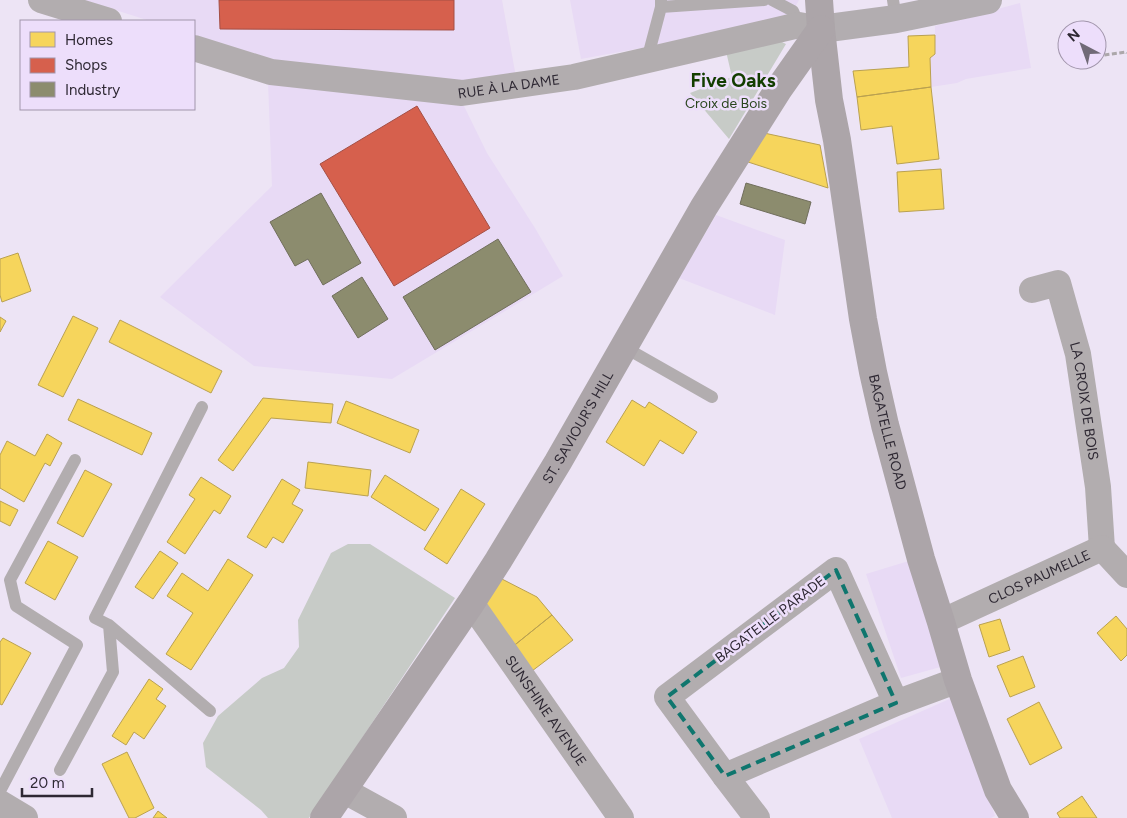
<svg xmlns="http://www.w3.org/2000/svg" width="1127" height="818" font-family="Figtree,sans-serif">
<rect width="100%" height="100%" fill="#ede4f5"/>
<path fill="#e8daf5" d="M84 0H502L516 77 448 82 287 63 194 36V21H150Z
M570 0H799L793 11 783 18 636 49 581 59Z
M1020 3 1031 68 966 79 957 83 931 87 930 58 935 54V26Z
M268 82 462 102 487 153 535 228 563 276 392 379 254 366 160 297 272 186Z
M716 215 785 240 775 315 679 278Z
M912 560 944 666 901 678 866 574Z
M954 697 995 816 991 818H892L859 739Z"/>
<path fill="#c7cbc7" d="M772 37 786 44 729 139 690 93 732 77 725 47Z
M348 544H370L455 598 309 818H268L261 810 206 767 203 743 218 716 262 678 284 668 299 647 298 620 331 553Z"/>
<path fill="#f6d55c" stroke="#baa150" d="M935 35V54L930 58 931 87 857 97 853 71 909 67 908 36Z
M931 87 939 159 897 164 892 126 861 130 857 97Z
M764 133 820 145 828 188 745 161Z
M941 169 944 209 899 212 897 172Z
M18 253 31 291 2 302 0 295V259Z
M73 316 98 328 63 397 38 385Z
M0 317 6 321 0 332Z
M120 320 222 371 211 393 109 342Z
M263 398 333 404 331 423 271 418 233 471 218 460Z
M78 399 152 433 142 455 68 420Z
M632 400 645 408 649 402 697 432 683 454 660 440 644 466 606 442Z
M346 401 419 430 410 453 337 423Z
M47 434 62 443 50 466 45 463 24 502 0 488V455L7 441 35 456Z
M308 462 371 470 368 496 305 488Z
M85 470 112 484 83 537 57 523Z
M385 475 439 509 425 531 371 497Z
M201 477 231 496 220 514 214 510 185 554 167 542 195 499 189 495Z
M282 479 300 490 292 504 303 510 283 543 273 537 266 548 247 537Z
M461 489 485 504 447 564 424 549Z
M0 502V501L18 510 10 526 0 521Z
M48 541 78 557 55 600 25 583Z
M160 551 178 563 153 599 135 587Z
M228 559 253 575 191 670 166 654 193 613 167 596 182 573 208 591Z
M498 577 537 597 552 615 511 648 484 608Z
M552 615 573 640 528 674 511 648Z
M1116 616 1127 629V655L1121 661 1097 633Z
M1000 619 1010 650 989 657 979 625Z
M3 638 31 653 2 705 0 704V642Z
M1023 656 1035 687 1010 697 997 666Z
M149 679 163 689 156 699 166 706 144 739 134 732 126 745 112 736Z
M1039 702 1062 748 1030 765 1007 719Z
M127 752 154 808 135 818H129L102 764Z
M1082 796 1097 818H1060L1057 813Z
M158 811 167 818H153Z"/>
<path fill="#d6604d" stroke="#a44f45" d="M219 0H454V30L220 29Z
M417 106 490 228 394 286 320 164Z"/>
<path fill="#8c8c6e" stroke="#706e5c" d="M746 183 811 202 805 224 740 204Z
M321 193 361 263 323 285 308 259 295 266 270 222Z
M498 239 531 292 435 350 403 297Z
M362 277 388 319 358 338 332 296Z"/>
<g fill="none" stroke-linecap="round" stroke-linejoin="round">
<path stroke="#aca7aa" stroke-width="3" stroke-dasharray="5 2.5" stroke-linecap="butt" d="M1097 56 1126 52 1127 53
M1065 61 1072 60"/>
<path stroke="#b2adaf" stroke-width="12" d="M661 0V7L764 0
M772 0 793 11 799 25
M893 0 896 19
M647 60 661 7
M624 347 712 397
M202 407 95 618 109 625 210 711
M60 770 113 672 109 625
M0 791 77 645 16 606 10 580 75 460"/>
<g stroke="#b2adaf" stroke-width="26">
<path d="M41 0 109 21"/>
<path id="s1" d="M194 48 271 72 462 93 574 77 799 25 821 29"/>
<path id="s2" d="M1032 290 1058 283 1078 354 1098 487 1102 548"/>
<path id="s3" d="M471 603 621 818"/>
<path id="s4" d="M941 622 1102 548 1127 575"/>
<path d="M896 703 836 570 667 697 725 776 896 703 958 680"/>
<path d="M725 776 757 818"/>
<path d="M343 790 394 818"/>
<path d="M0 803 25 818"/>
</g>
<path stroke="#b2adb0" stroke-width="28" d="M821 29 896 19 988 0"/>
<g stroke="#aca5a9" stroke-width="28">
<path id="s5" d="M819 0 821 29 829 100 837 140 863 319 873 372 885 425 921 559 941 622 958 680 998 790 1015 818"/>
<path id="s6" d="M324 818 471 603 498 561 558 462 704 207 778 90 821 29"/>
</g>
</g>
<path fill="none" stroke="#0f766e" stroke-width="4" stroke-dasharray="10 6" stroke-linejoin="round" d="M836 570 896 703 725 776 667 697Z"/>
<g text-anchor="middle" stroke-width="5" stroke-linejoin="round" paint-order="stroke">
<g font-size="14" fill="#2e2833" stroke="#eddefb">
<text dy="5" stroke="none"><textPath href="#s1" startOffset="320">RUE À LA DAME</textPath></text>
<text dy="5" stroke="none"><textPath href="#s2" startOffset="148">LA CROIX DE BOIS</textPath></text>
<text dy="5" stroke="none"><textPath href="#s6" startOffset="466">ST. SAVIOUR'S HILL</textPath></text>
<text dy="5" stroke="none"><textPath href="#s5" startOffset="438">BAGATELLE ROAD</textPath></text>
<text dy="5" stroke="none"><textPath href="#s4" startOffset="108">CLOS PAUMELLE</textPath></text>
<text transform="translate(770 619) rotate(-37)" y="5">BAGATELLE PARADE</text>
<text dy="5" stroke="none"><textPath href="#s3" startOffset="131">SUNSHINE AVENUE</textPath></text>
</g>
<g font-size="14" fill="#29451d" stroke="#eddefb">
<text x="726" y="108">Croix de Bois</text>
</g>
<g font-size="19" font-weight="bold" fill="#133d00" stroke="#eddefb">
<text x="733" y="87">Five Oaks</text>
</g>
</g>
<rect x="20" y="20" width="175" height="90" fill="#eddefb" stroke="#a195ab"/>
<rect x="30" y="32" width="25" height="15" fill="#f6d55c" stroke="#a195ab"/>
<text x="65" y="45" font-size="15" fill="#2e2833">Homes</text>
<rect x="30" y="58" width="25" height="15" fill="#d6604d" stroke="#a195ab"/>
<text x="65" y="70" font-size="15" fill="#2e2833">Shops</text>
<rect x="30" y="82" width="25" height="15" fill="#8c8c6e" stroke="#a195ab"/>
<text x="65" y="95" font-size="15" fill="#2e2833">Industry</text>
<g transform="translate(1082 45) rotate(319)"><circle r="24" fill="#eddefb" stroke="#a195ab"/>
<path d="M0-4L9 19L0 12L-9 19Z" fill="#716a77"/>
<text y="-8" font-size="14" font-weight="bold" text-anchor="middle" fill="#2e2833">N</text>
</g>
<path d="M22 788v8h70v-8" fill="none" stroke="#2e2833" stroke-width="2.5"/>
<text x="30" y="788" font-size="15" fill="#2e2833" stroke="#eddefb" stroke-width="4" paint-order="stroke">20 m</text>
</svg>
